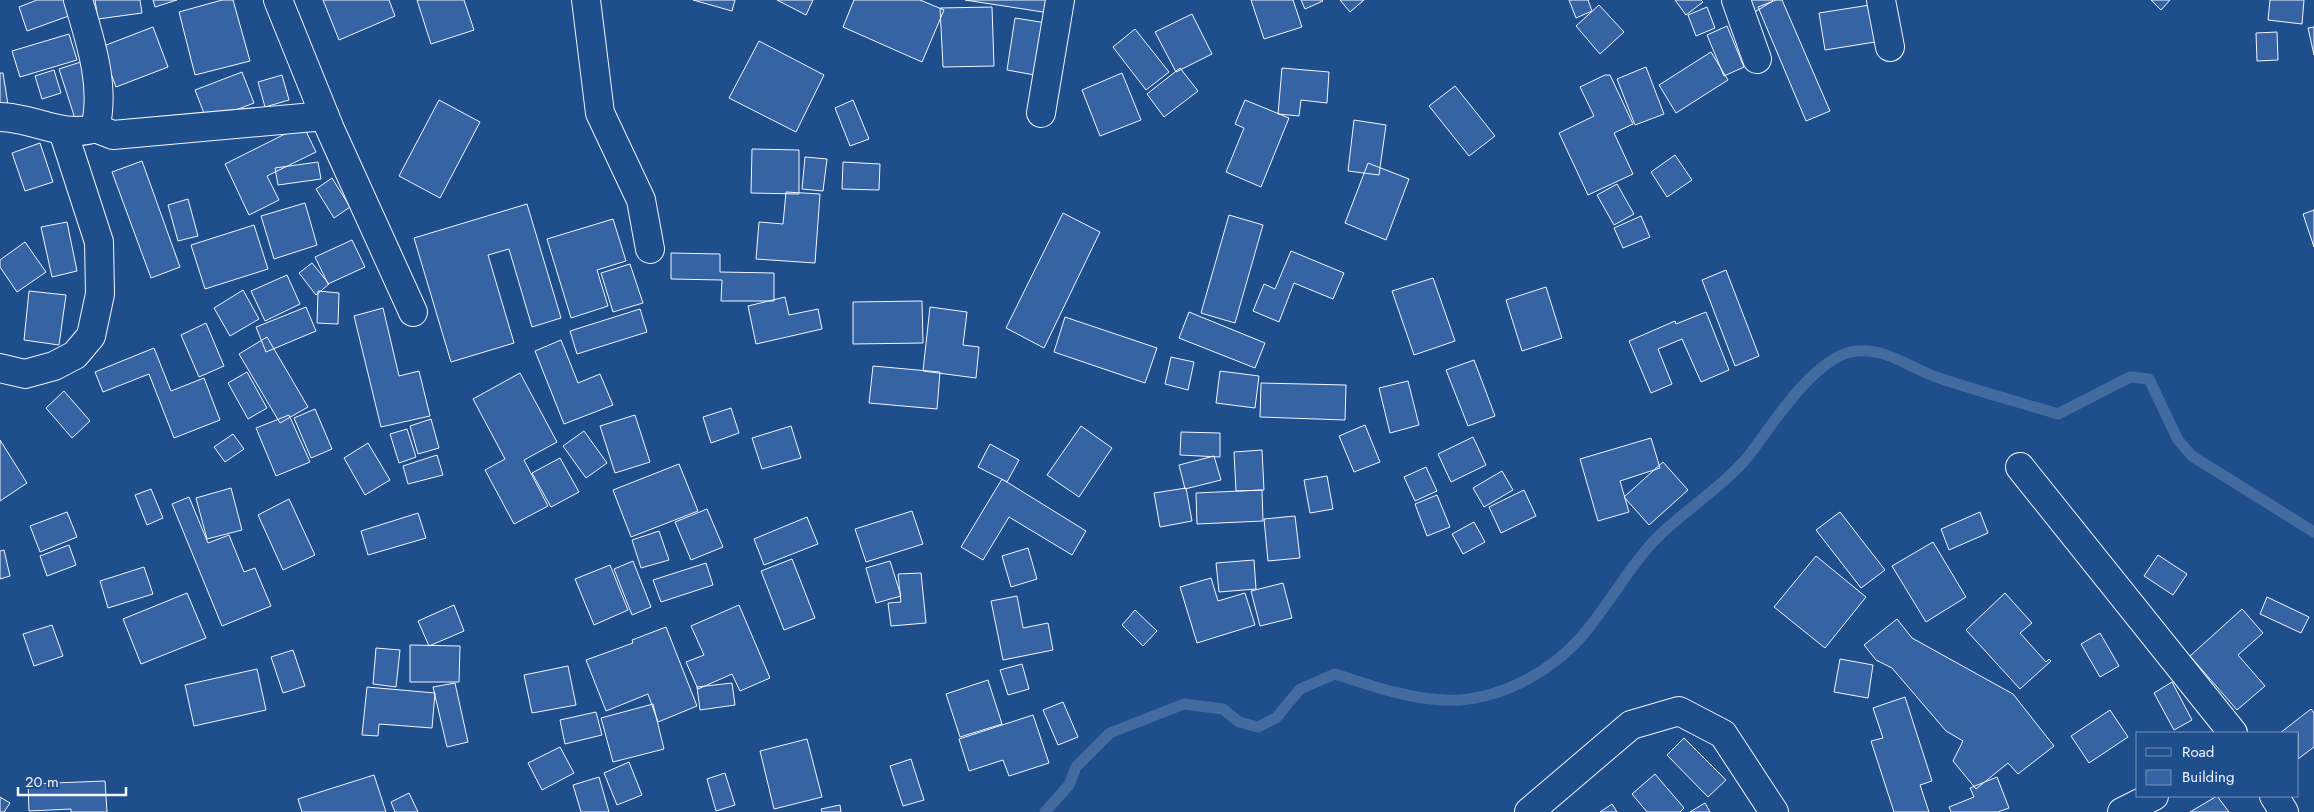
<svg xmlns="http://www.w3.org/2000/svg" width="2314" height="812" font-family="Jost,sans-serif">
<rect width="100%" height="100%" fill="#1f4e8c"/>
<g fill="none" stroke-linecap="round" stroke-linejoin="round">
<path stroke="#446ba0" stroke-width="11" d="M1045 812 1069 785 1076 767 1110 733 1184 704 1223 709 1239 722 1258 727 1276 718 1300 689 1335 674C1370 685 1405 698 1442 700 1495 703 1549 674 1583 635 1606 608 1623 577 1646 550 1676 514 1726 487 1753 450 1775 420 1817 355 1856 351 1888 348 1911 369 1939 378 1978 391 2018 402 2058 414L2130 377 2149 379 2178 440 2192 456 2314 532"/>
</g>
<path fill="#3563a3" stroke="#f2f6ff" d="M37 0H73L77 13 27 31 19 7Z
M95 0H140L142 13 98 19Z
M153 0H177L155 7Z
M222 0H233L250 61 195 75 179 12Z
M323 0H389L395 16 339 40Z
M417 0H464L474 30 431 44Z
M693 0H735L732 11Z
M777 0H813L806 15Z
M854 0H920L944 10 922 62 843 27Z
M965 0H1058L1056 14Z
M1251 0H1293L1302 27 1264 39Z
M1301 0H1322L1323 1 1305 9Z
M1340 0H1364L1350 12Z
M1569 0H1588L1592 11 1576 18Z
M1675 0H1701L1703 2 1686 15Z
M1746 0H1772L1773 1 1753 13Z
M1776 0H1782L1830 111 1806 121 1758 7Z
M2151 0H2170L2161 10Z
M2270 0H2304L2302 24 2268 20Z
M1599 5 1624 32 1600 54 1576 26Z
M1870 5 1875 42 1825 50 1819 13Z
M992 7 994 66 943 67 940 8Z
M1707 7 1715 28 1696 36 1688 15Z
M1192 14 1212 54 1176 72 1155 32Z
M1015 18 1059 25 1051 78 1007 70Z
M1727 26 1744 67 1724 76 1707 35Z
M153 27 168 67 116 87 101 47Z
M2314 27V55L2308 28Z
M1135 29 1169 72 1146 90 1113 47Z
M2277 32 2278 60 2257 61 2256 33Z
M69 34 77 60 20 77 12 51Z
M759 41 824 75 796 132 729 98Z
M1711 52 1728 80 1676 113 1659 85Z
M90 59 109 121 79 131 59 69Z
M1646 67 1664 114 1635 125 1617 79Z
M1180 68 1198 91 1164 117 1147 94Z
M1282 68 1329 72 1327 103 1301 100 1299 116 1278 114Z
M54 70 61 93 42 99 35 76Z
M242 72 254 103 207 121 195 90Z
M0 73H3L8 105 0 107Z
M1122 73 1141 120 1100 136 1082 90Z
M282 75 289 100 265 107 258 82Z
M1605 75H1610L1633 124 1614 133 1633 174 1588 195 1559 133 1594 116 1580 87Z
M1455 86 1495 136 1469 156 1429 106Z
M439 100 480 122 440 198 399 176Z
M853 100 869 139 850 146 835 108Z
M1245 100 1289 118 1261 187 1226 172 1244 128 1235 124Z
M1354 120 1386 125 1379 175 1348 171Z
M303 125 316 152 267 176 279 200 249 215 225 164Z
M40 143 53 182 25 191 12 153Z
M752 149 799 150V194L751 193Z
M1675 155 1692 180 1667 197 1651 172Z
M805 157 827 159 823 191 802 189Z
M142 161 180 267 151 278 112 172Z
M318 162 321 179 278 185 275 168Z
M843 162 880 164 879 190 842 189Z
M1368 163 1409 179 1386 240 1345 223Z
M332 178 350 207 334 218 316 189Z
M1617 184 1634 214 1614 225 1597 195Z
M786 192 820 194 815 263 756 259 759 222 783 224Z
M188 199 198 236 178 241 168 205Z
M305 203 317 245 274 259 261 216Z
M527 204 561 318 532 327 509 249 488 255 514 343 451 362 414 238Z
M2314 210V247L2303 214Z
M1063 213 1100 232 1044 348 1006 328Z
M1229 215 1263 225 1235 323 1201 313Z
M1641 216 1650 237 1623 248 1614 228Z
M613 219 626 261 597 270 608 306 571 318 547 239Z
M67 222 77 271 52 277 41 227Z
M254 225 268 269 205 289 191 245Z
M352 240 365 267 328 284 315 257Z
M25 242 46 272 17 292 0 267V260Z
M1291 251 1344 273 1333 299 1294 283 1279 322 1253 311 1264 284 1275 289Z
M671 253 720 254V272L774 273V301H721L722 280 671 279Z
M312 263 329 284 316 295 299 273Z
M630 264 643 303 613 312 601 273Z
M1726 270 1759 356 1735 366 1702 280Z
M287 275 300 304 265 321 251 291Z
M1433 278 1455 341 1414 355 1392 291Z
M1546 287 1562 338 1522 351 1506 300Z
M243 290 259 319 230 336 214 308Z
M29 291 66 295 59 345 24 340Z
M318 291 339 293 338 324 317 323Z
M785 297 789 315 818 309 822 329 756 344 748 306Z
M922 301 923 343 853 344V302Z
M306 307 316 331 266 352 256 327Z
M930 307 967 312 963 345 979 347 976 378 923 371Z
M383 308 399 376 419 371 430 416 381 427 354 316Z
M640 309 647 332 577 354 570 331Z
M1189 312 1265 343 1255 368 1179 338Z
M1706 312 1729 370 1701 382 1682 339 1658 349 1672 384 1651 393 1629 341 1675 321 1676 324Z
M1065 317 1157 348 1145 383 1054 352Z
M206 323 224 366 199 377 181 335Z
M267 337 308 407 280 423 239 354Z
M561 340 578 383 600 374 613 405 564 424 535 351Z
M154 348 171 391 204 378 220 420 174 438 149 374 103 392 95 372Z
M1171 357 1194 362 1188 390 1165 384Z
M1474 360 1495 416 1468 426 1446 370Z
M873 366 940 372 937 409 869 403Z
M1220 371 1259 376 1255 408 1216 403Z
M247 372 267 408 248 419 228 383Z
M520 373 557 442 524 460 548 506 514 524 485 470 505 459 473 399Z
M1408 381 1419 425 1390 433 1379 388Z
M1261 383 1346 385 1345 420 1260 417Z
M64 391 90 421 72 438 46 408Z
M731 408 739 433 711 443 703 417Z
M315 409 332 449 311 458 294 418Z
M289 415 310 462 276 476 256 428Z
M635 415 650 462 615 473 600 426Z
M431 419 439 448 418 454 410 426Z
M1365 425 1380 462 1354 472 1339 436Z
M791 426 801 458 762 469 752 438Z
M1081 426 1112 448 1079 497 1047 475Z
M407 429 416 457 399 463 390 434Z
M584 431 607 463 586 478 563 446Z
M1181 432 1220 433V457L1180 455Z
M233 434 244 449 225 462 214 447Z
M1473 437 1486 465 1451 482 1438 454Z
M1651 438 1660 468 1620 481 1629 512 1598 521 1580 459Z
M0 440 27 483 0 501Z
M368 443 390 480 365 495 344 458Z
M990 444 1019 460 1007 482 978 467Z
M1262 450 1264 490 1236 491 1234 452Z
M437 455 443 475 408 484 403 466Z
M1214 456 1221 480 1185 489 1179 465Z
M560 458 579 492 551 507 532 473Z
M1663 462 1688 490 1649 525 1624 497Z
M679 464 698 511 631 537 613 490Z
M1426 467 1437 491 1415 501 1404 477Z
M1502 471 1513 490 1484 507 1473 488Z
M1327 476 1333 509 1310 513 1304 480Z
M1002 479 1086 531 1072 555 1009 517 983 560 961 547Z
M231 488 242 530 207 539 196 498Z
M1186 488 1192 521 1160 527 1154 493Z
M151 489 163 518 147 525 135 495Z
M1262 490 1263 521 1197 524 1196 493Z
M1524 490 1536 516 1501 533 1489 507Z
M1437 495 1450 527 1427 536 1415 504Z
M189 497 208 543 229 535 244 572 255 568 271 606 222 626 172 504Z
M289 499 315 555 283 570 258 515Z
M707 509 723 547 691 560 675 522Z
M912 511 923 544 866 562 855 529Z
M67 512 77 537 40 552 30 526Z
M1840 512 1885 570 1861 588 1816 530Z
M1980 512 1988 533 1949 550 1941 529Z
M418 513 426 538 368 555 361 531Z
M1295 516 1300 558 1268 561 1264 519Z
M807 517 818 544 764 565 754 539Z
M1474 522 1485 542 1463 554 1452 534Z
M659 531 669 560 641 568 632 540Z
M1933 542 1966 597 1926 622 1892 566Z
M69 545 76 565 47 576 40 556Z
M1028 548 1037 579 1011 587 1002 556Z
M4 550 10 576 0 579V551Z
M2158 555 2187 574 2173 595 2144 576Z
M1816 556 1866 597 1825 648 1774 607Z
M792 559 815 618 784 630 761 571Z
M1254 560 1256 589 1219 592 1216 563Z
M633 561 651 607 632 615 614 569Z
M890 561 901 596 876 603 866 568Z
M706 563 713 585 661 602 653 580Z
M610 565 628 610 594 625 575 579Z
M144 567 153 594 108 608 100 581Z
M921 573 926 623 891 626 888 603 901 602 898 574Z
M1211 578 1218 601 1245 593 1255 625 1197 643 1180 587Z
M1283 583 1292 618 1260 626 1251 591Z
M187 593 206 638 141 664 123 619Z
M2005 593 2032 623 2020 633 2046 662 2049 659 2051 661 2020 689 1966 630Z
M1017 596 1023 628 1048 623 1053 650 1003 660 991 601Z
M2267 597 2309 617 2301 633 2260 614Z
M454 605 464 631 429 646 418 621Z
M739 605 770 678 740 691 732 674 698 689 686 662 704 655 691 626Z
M2242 609 2263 633 2238 655 2265 686 2237 710 2190 656Z
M1135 610 1157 631 1143 646 1122 625Z
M1897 619 1912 638 2013 694 2054 746 2018 774 2008 763 1976 789 1953 761 1963 741 1946 731 1892 668 1876 660 1864 645Z
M52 625 63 656 34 666 23 634Z
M666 627 697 706 658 722 648 694 606 711 586 660 633 643 632 640Z
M2100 633 2119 666 2100 677 2081 644Z
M410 645 460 646 459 682H410Z
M376 648 400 650 396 687 373 684Z
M293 650 305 686 283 693 271 657Z
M1840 659 1873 665 1868 698 1834 692Z
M1022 664 1029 689 1008 695 1000 670Z
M568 666 576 705 532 713 524 675Z
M257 669 266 710 194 726 185 685Z
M988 680 1002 724 960 737 946 694Z
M2172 682 2192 720 2174 730 2154 693Z
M455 683 468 742 447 747 433 687Z
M732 683 735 705 700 710 697 687Z
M367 687 435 693 432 728 379 724 378 736 362 735Z
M1905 697 1932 781 1920 785 1929 812H1894L1871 741 1883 738 1873 708Z
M1063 702 1078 737 1058 745 1043 710Z
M653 704 664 749 613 762 601 718Z
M2311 709 2314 713V747L2298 759V733H2280Z
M2110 710 2128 737 2089 763 2071 736Z
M596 712 602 735 565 744 560 720Z
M1033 715 1049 763 1009 776 1003 760 969 771 959 739Z
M1684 738 1726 780 1708 797 1667 755Z
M807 739 822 797 774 809 760 751Z
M560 747 574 773 542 790 528 763Z
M911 759 924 800 903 806 890 766Z
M629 762 642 795 617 805 604 773Z
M725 773 735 805 716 811 707 779Z
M1655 774 1684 808 1680 812H1647L1632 794Z
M374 775 386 812H302L298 799Z
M599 777 609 812H581L573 785Z
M1997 777 2009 808 1998 812H1951L1949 807 1974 797 1970 788Z
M105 781 107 812H71V809L29 811 28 784Z
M409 793 418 812H395L391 802Z
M2217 796 2229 812H2190Z
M0 797 10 803 4 812H0Z
M1705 803 1710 812H1690Z
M1612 804 1617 812H1600Z
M840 805 841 812H822L821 809Z"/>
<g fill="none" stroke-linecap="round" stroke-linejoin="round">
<g stroke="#f2f6ff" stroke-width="30">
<path id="minor" d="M78 0C90 40 106 87 95 128
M278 0 330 129 413 312
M586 0 600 113 641 200 650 249
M1736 0 1757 59
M1881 0 1890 47
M1041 113 1060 0
M0 117C32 117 63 139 95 128L113 135 325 116
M0 368 25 374 54 366 75 355 91 336 100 294 99 242 63 131
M2020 467 2233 733
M2274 796 2284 812
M1529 812 1631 725 1679 711 1723 734 1774 812
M2122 812 2154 796"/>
</g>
<use href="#minor" stroke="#1f4e8c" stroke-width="28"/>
</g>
<rect x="2136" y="732" width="162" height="65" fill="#1f4e8c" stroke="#7391ba"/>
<rect x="2146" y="748" width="25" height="8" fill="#1f4e8c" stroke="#7391ba"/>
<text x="2182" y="757" font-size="15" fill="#f2f6ff">Road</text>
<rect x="2146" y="770" width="25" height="15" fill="#3563a3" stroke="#7391ba"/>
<text x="2182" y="782" font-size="15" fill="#f2f6ff">Building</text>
<path d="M18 787v8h108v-8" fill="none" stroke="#f2f6ff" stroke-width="2.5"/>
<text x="25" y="787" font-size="15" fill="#f2f6ff" stroke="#1f4e8c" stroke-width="4" paint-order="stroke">20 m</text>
</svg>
